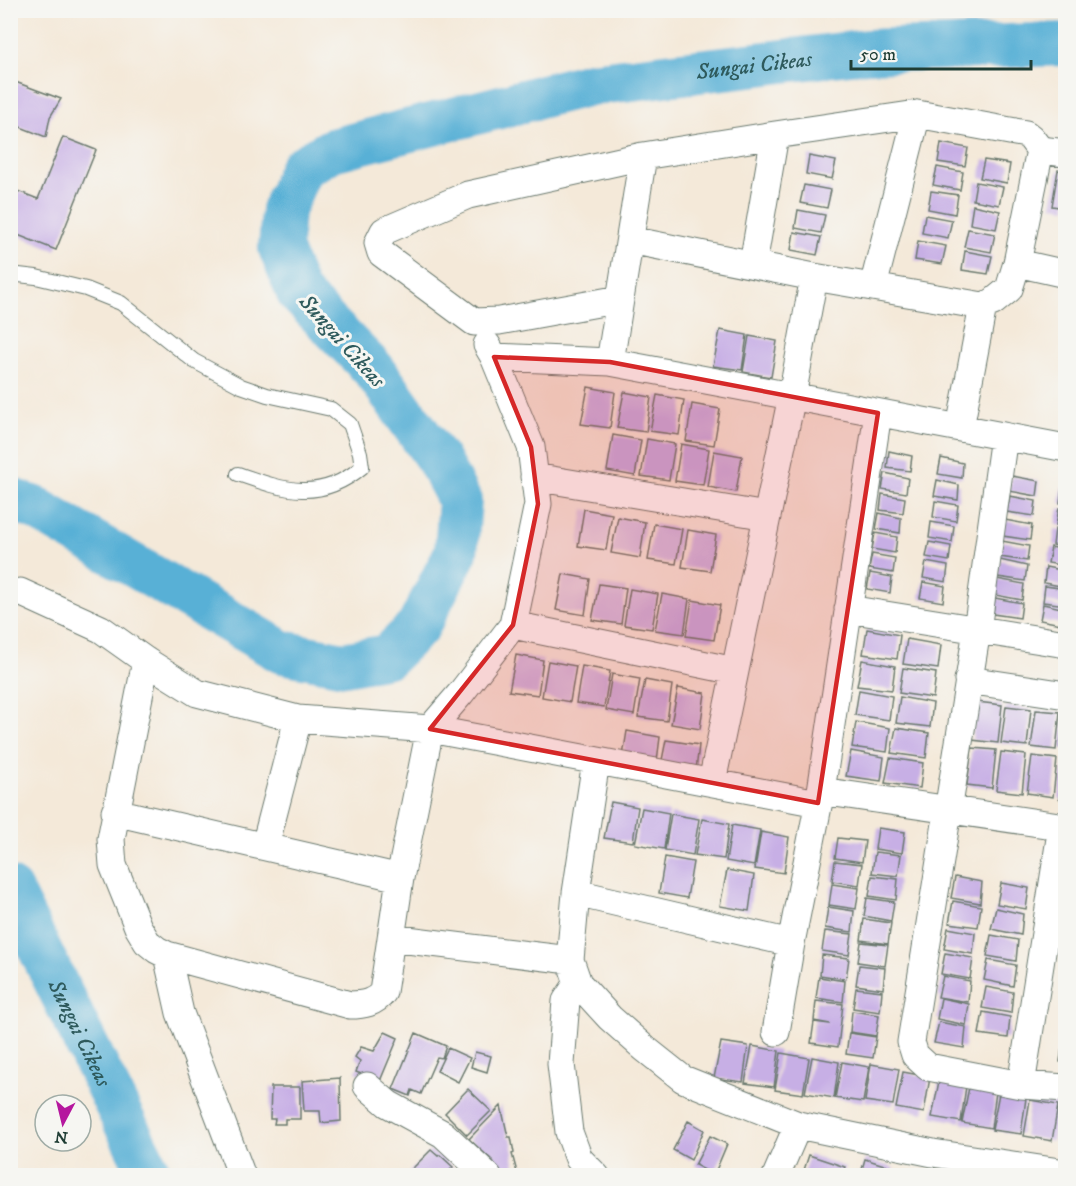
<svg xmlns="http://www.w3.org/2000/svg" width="1076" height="1186" font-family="'IM FELL DW Pica',serif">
<rect width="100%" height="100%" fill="#f6f6f2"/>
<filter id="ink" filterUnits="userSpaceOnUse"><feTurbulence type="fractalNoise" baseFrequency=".0167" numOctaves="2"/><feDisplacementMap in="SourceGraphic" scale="12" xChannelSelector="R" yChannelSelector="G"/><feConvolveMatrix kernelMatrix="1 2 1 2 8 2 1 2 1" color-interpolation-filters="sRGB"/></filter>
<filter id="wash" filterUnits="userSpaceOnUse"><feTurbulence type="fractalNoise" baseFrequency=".008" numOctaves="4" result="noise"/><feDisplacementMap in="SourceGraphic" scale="24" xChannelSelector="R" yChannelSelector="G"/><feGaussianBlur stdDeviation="1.35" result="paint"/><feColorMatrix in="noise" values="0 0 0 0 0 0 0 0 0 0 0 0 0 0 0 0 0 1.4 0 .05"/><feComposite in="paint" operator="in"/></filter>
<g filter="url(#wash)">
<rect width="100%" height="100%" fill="#f4e9d9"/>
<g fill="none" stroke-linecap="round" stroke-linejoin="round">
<g stroke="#59b0d6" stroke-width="44">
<path id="s1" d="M10 499 35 508 282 652 344 664 388 656 418 627 456 552 460 501 438 460 374 370 298 293 280 248 283 210 301 168 332 150 590 84 867 51 1066 44"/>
<path id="s2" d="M10 889 151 1176"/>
</g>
</g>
<g id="blocks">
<path fill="#c7afe5" d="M10 80 61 99 50 117 46 137 10 123Z
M63 137 96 150 56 250 10 232V188L38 199Z
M941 143 968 148 965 166 938 162Z
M809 156 836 161 832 179 806 174Z
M984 160 1010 164 1007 183 980 178Z
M937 167 963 172 960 190 933 185Z
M1058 170 1066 171V208L1052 206Z
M976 182 1003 187 999 205 973 200Z
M804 185 831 190 827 208 800 203Z
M931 191 958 195 955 214 928 209Z
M973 205 1000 211 996 229 970 224Z
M798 210 825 215 821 233 795 228Z
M925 215 952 220 948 238 922 233Z
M968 229 995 234 991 252 964 247Z
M794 232 821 237 817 255 791 250Z
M918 241 946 246 942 264 915 260Z
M965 251 992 256 988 274 962 270Z
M720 330 747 335 742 370 713 366Z
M749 336 777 341 771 377 743 372Z
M588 387 615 392 610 428 581 424Z
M624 392 651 397 646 432 617 428Z
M657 395 684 400 679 435 650 431Z
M692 404 720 409 714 445 686 441Z
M613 435 641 440 635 476 607 471Z
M647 439 675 444 669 480 641 476Z
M681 444 709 449 703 485 675 481Z
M714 451 742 456 736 492 708 487Z
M889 451 912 456 910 471 887 468Z
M941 458 963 463 962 478 938 474Z
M885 473 908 478 906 493 882 489Z
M1012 476 1039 481 1037 496 1009 491Z
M937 480 959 485 958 500 934 496Z
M1062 487 1066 488V504L1060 503Z
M882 494 905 498 903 513 880 510Z
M1010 496 1036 501 1034 516 1007 512Z
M935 501 958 505 956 521 933 517Z
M1059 508 1066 510V526L1056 525Z
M584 509 612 514 606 550 578 546Z
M879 513 901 518 900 533 876 529Z
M618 517 645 522 640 558 611 553Z
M1005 520 1032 525 1030 540 1003 536Z
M931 522 954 526 952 542 929 538Z
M654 524 682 529 676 564 648 560Z
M1055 529 1066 531V547L1053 545Z
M688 530 716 535 710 571 682 567Z
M875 533 897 537 895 553 872 549Z
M1002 541 1029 546 1027 561 1000 557Z
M929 542 951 546 949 561 926 557Z
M1051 547 1066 550V566L1048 563Z
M872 554 895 558 893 573 869 569Z
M1000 560 1027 566 1025 581 998 577Z
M926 562 948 566 946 582 923 578Z
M1046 567 1066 571V587L1044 583Z
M870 573 892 577 890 593 867 589Z
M563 574 590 579 585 615 556 610Z
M997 579 1024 584 1022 600 995 595Z
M923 582 945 586 943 602 920 598Z
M599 584 626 588 621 624 592 620Z
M1045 586 1066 589V605L1043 602Z
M630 589 658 594 652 629 624 625Z
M662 594 689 599 684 634 655 630Z
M995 598 1022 603 1020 618 993 614Z
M692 600 720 605 714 640 686 636Z
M1043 604 1066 609V625L1040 620Z
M867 629 900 635 897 659 863 654Z
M907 639 941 645 938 669 903 664Z
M516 655 543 660 538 695 509 691Z
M862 660 895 666 892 690 857 686Z
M548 661 576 666 570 702 542 697Z
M582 666 610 671 604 707 576 703Z
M903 668 936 673 933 698 899 693Z
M612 674 640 679 634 715 606 710Z
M645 680 672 685 667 721 638 717Z
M678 688 705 693 700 729 671 724Z
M859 690 892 696 889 720 855 715Z
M900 697 933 703 930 727 896 723Z
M977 702 1002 705 998 743 972 740Z
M1006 706 1031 709 1027 746 1001 743Z
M1036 710 1060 712 1056 750 1031 747Z
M1064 717H1066V749L1060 748Z
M856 722 890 728 887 752 852 747Z
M896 728 929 733 926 758 891 753Z
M627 731 660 737 657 761 623 756Z
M666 740 699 745 696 770 661 765Z
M972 748 996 750 992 788 967 785Z
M851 751 884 757 881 781 846 776Z
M1001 752 1026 755 1022 793 996 790Z
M1032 756 1057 759 1053 797 1027 793Z
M890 758 923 763 920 788 885 783Z
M1064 760H1066V799H1059Z
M611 802 638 807 633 842 604 838Z
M642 808 669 813 664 849 635 844Z
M671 814 699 819 693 855 665 850Z
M702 819 729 824 724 859 695 855Z
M732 825 760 830 754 866 726 861Z
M878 828 905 832 902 853 875 849Z
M761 832 789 837 784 873 755 869Z
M838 838 865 841 862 862 835 858Z
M875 852 901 855 898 876 872 873Z
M665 857 693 862 687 898 659 893Z
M835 861 862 864 859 885 832 881Z
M727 870 754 875 749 911 720 906Z
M872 876 898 879 896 900 869 896Z
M955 877 982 882 980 903 951 898Z
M1001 883 1029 888 1026 909 997 904Z
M832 884 859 888 856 909 829 905Z
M867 898 894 902 891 921 864 916Z
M953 901 981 906 978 927 949 923Z
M828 907 854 911 852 932 825 928Z
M996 908 1023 914 1021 935 991 929Z
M864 919 891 923 888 944 861 940Z
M948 928 975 933 973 954 944 949Z
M825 931 852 934 849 955 822 951Z
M991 935 1018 940 1016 961 987 956Z
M861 942 888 945 885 966 858 962Z
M945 953 973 958 970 979 941 974Z
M822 955 849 958 846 979 820 975Z
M988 960 1016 965 1013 986 984 980Z
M859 965 885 968 883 989 856 985Z
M943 976 970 981 968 1002 938 997Z
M819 977 845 981 843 1002 816 998Z
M986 987 1013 992 1011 1013 982 1008Z
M856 988 882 991 880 1012 853 1008Z
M941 998 969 1004 966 1025 937 1019Z
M816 1001 843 1004 838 1047 811 1043 814 1022 830 1024 814 1021Z
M852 1011 879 1015 876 1036 850 1032Z
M983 1012 1010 1017 1008 1038 979 1034Z
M939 1022 966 1027 964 1048 934 1043Z
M385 1032 398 1038 380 1081 356 1072 360 1061 355 1057 361 1047 374 1051Z
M416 1033 446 1046 442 1058 437 1057 421 1094 412 1090 410 1096 393 1089Z
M849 1033 876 1037 873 1058 846 1054Z
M721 1042 748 1046 743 1082 714 1078Z
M752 1046 779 1051 774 1087 745 1083Z
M1062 1047H1066V1063L1060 1062Z
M448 1048 470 1058 458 1082 437 1071Z
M475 1052 491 1056 487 1072 471 1067Z
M781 1053 809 1058 803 1094 775 1090Z
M812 1057 839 1062 834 1098 805 1093Z
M842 1062 869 1067 863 1102 835 1098Z
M871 1064 899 1069 893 1105 865 1101Z
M903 1072 930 1077 924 1113 896 1108Z
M340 1078 341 1121 321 1123 320 1111H304L302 1081Z
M939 1081 966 1086 961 1122 932 1117Z
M271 1087H300V1119H285V1124H274L275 1119H270Z
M969 1087 996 1092 991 1128 962 1123Z
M468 1089 491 1111 467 1135 445 1113Z
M999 1093 1026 1098 1021 1134 992 1130Z
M1030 1100 1058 1105 1052 1141 1024 1136Z
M501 1106 508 1137H511L514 1153 512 1154 518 1176H502L493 1161 469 1139Z
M688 1121 704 1130 691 1160 673 1150Z
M710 1136 727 1144 714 1175 695 1165Z
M431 1150 438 1156 440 1155 453 1167 445 1176H405Z
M809 1155 845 1167 842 1176H802Z
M865 1159 894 1168 891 1176H860Z
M944 1169 965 1175V1176H942Z"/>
</g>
</g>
<g filter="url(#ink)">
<use href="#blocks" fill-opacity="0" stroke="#6a796e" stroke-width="1.5"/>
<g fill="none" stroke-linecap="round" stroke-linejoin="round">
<g stroke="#6a796e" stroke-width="16">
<path id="service" d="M10 274 36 277 86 289 121 303 194 361 241 386 267 395 331 409 350 424 360 453 362 467C319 503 284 490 238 474"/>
</g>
<g stroke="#6a796e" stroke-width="29">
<path id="minor" d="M1040 150 1066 153
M1017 263 1066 274
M753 264 775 135
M873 287 917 114
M620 299 499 321 474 322 381 253 378 243 384 231 468 195 643 156 775 135 917 114 1026 134 1031 138 1040 150 1017 263 1009 289 993 302 983 306 814 277 630 240
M487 345 494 357 610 362 960 428 983 306
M610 362 643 156
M960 428 1066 448
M1004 436 977 630 911 1042 915 1055 928 1067 1021 1085 1066 1088
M534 477 767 516
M20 592 101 629 146 661 197 693 298 719 430 729 818 803
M848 609 1066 644
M513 625 735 671
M146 661 111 839 113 865 138 927 147 942 157 950 167 955 350 1005C363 1005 375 1003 383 992L400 878 430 729 461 693 513 625 538 504 531 447 494 357
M968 680 1066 695
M596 761 576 893 570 960 578 983 610 1018 644 1048 683 1079 798 1125 933 1153 1066 1173
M712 782 792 396 814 277
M821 791 1066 827
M115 812 400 878
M265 846 298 719
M576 893 791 943
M391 938 570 960
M167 955 180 1013 242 1176
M578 983 566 1001 561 1064 569 1132 579 1159 596 1176
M776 1032 791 943 821 791 878 413
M1021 1085 1062 826
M367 1086 388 1104 443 1134 488 1176
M776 1176 798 1125"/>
</g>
<use href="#service" stroke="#fff" stroke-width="14"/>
<use href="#minor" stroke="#fff" stroke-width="27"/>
</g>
</g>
<path fill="#d62828" fill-opacity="0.2" stroke="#d62828" stroke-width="4.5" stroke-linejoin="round" d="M494 357 610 362 878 413 818 803 430 729 513 625 538 504 531 447Z"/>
<g text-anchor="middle" stroke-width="6" stroke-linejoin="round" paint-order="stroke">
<g font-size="22" font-style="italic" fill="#2e5a5c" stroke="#f6f6f2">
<text dy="8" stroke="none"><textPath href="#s1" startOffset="1462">Sungai Cikeas</textPath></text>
<text transform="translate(343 340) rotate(48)" y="8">Sungai Cikeas</text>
<text dy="8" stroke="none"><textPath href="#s2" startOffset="160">Sungai Cikeas</textPath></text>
</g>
</g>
<rect width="1076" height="1186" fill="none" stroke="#f6f6f2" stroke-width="36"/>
<g transform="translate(63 1123) rotate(187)"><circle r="28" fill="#f6f6f2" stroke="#a0aca6" stroke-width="1.5"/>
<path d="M0-4.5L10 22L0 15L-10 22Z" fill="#b5179e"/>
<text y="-9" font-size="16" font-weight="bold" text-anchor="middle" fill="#1f3d34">N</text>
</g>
<path d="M851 60v9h180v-9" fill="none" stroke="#1f3d34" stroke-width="3"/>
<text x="860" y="60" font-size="18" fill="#1f3d34" stroke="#f6f6f2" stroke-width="4.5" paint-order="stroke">50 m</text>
</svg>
